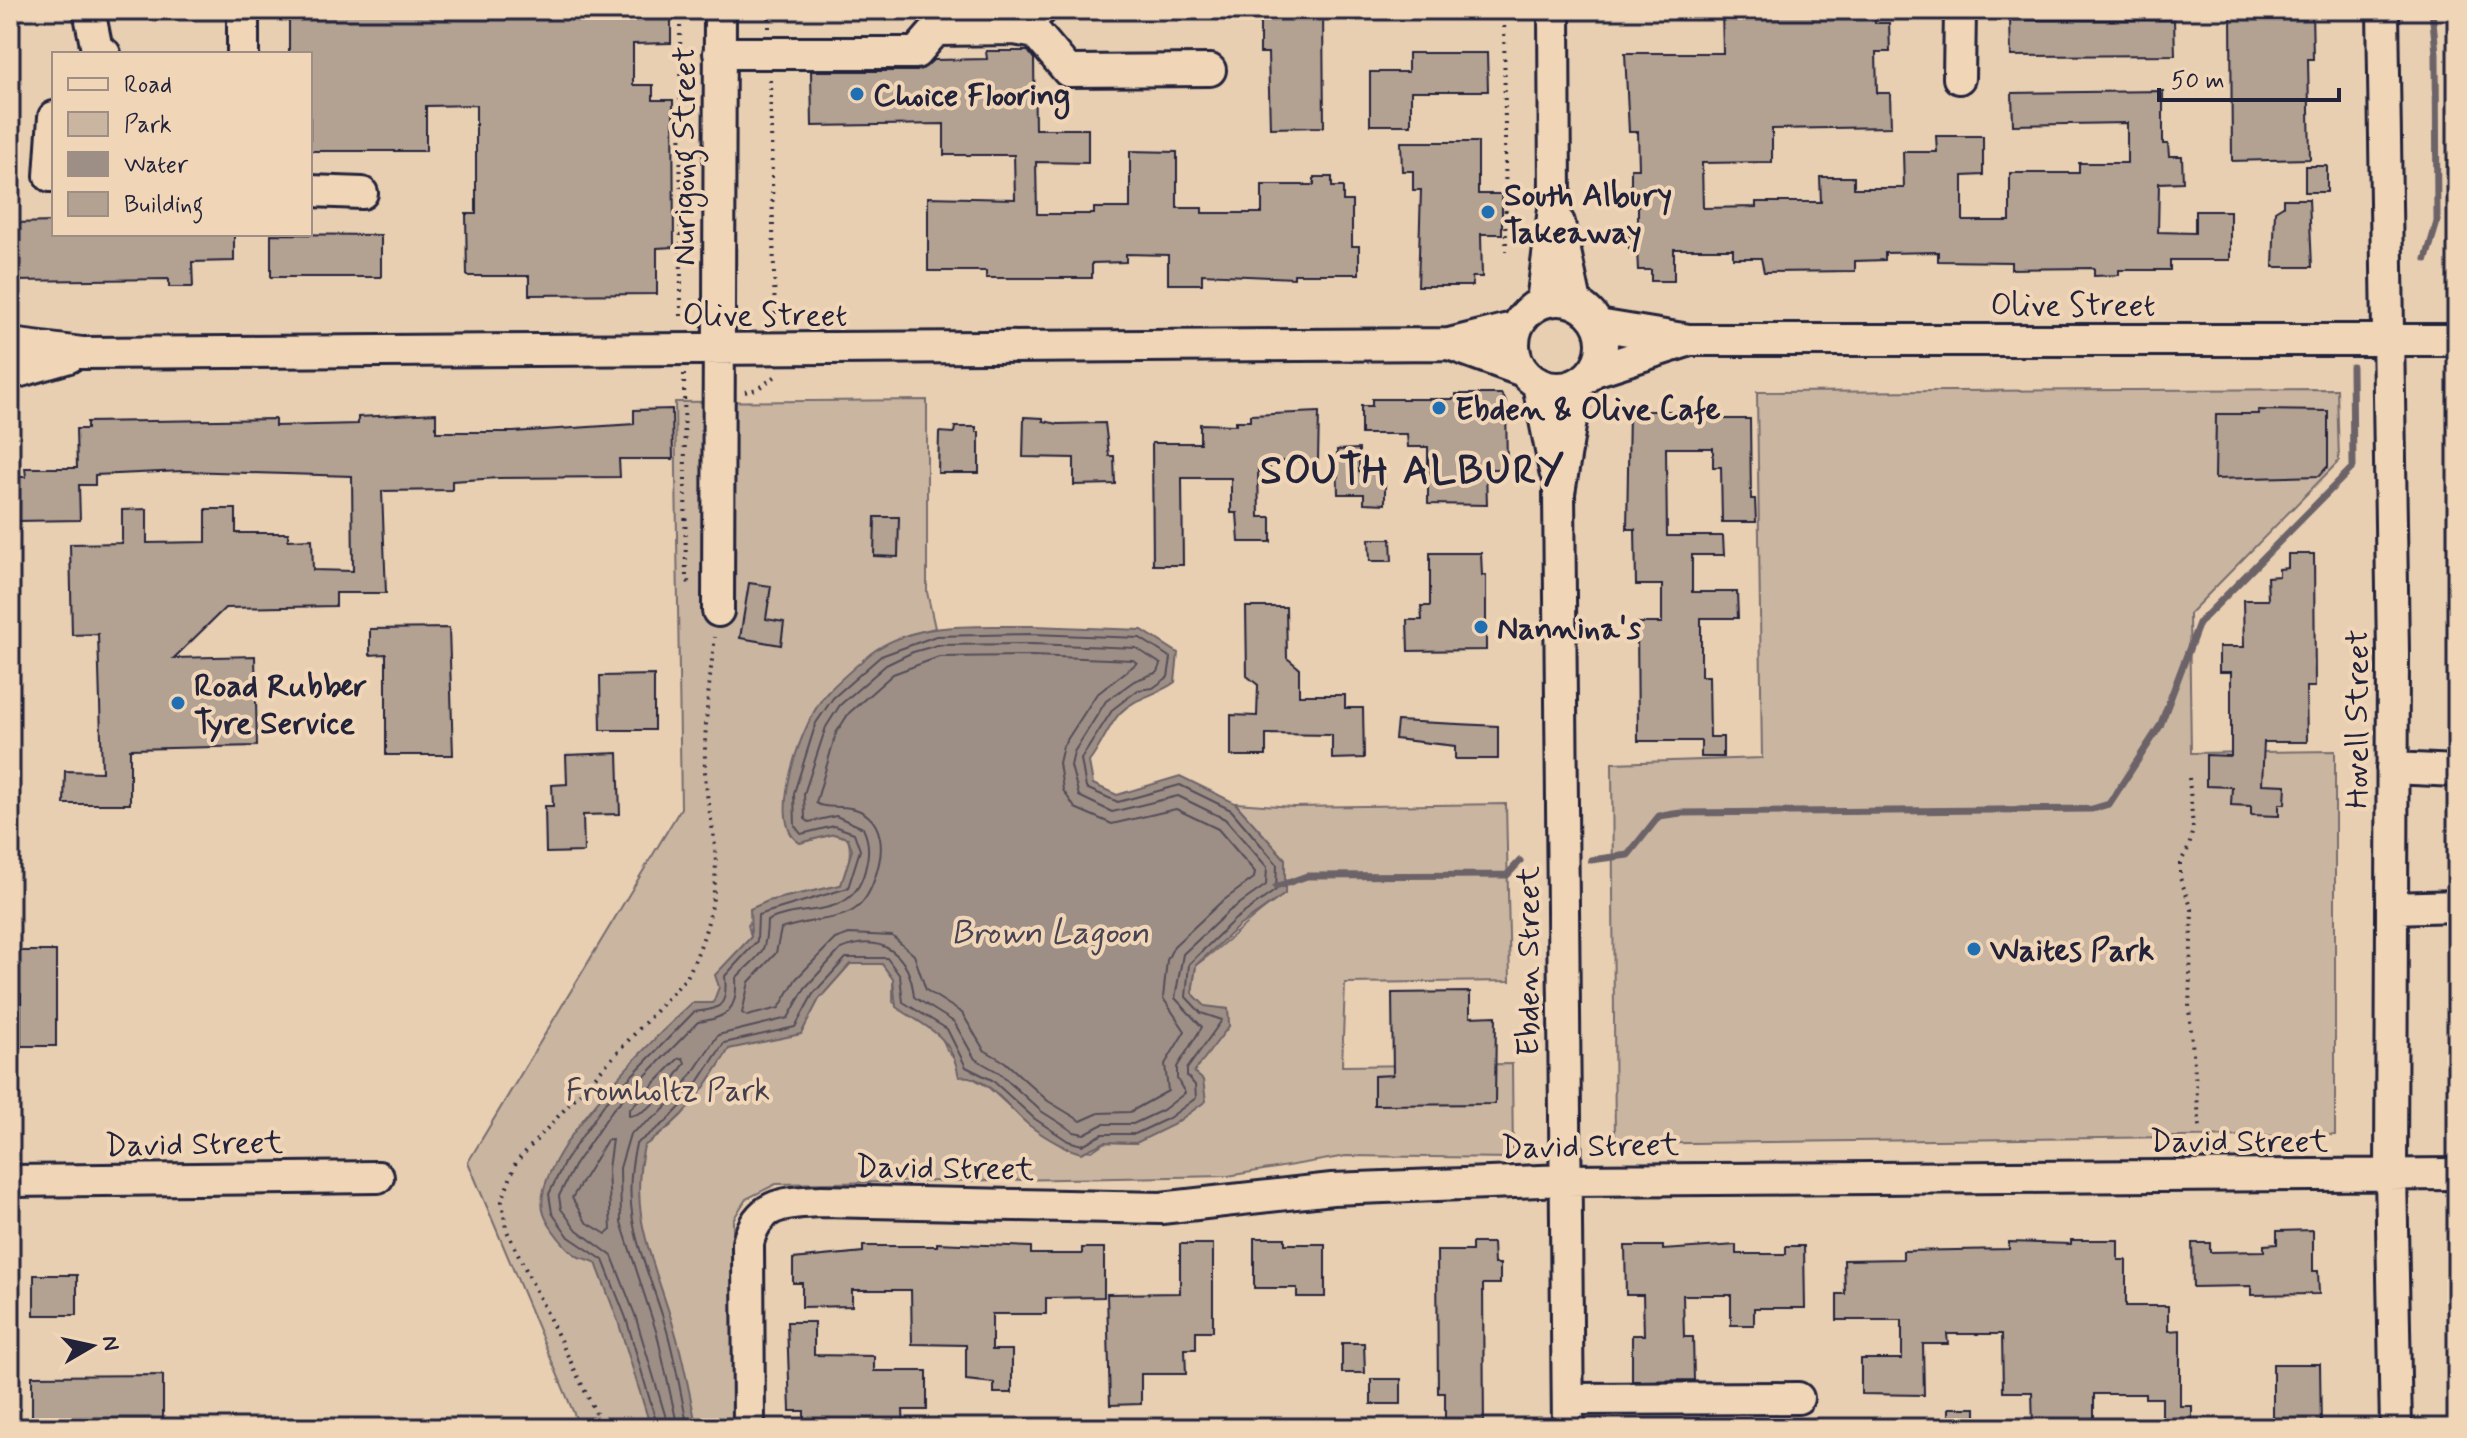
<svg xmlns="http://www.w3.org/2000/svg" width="2467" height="1438" font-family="Mynerve,sans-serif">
<rect width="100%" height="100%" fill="#e8cfb2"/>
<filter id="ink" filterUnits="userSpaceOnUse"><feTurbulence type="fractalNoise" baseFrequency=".0125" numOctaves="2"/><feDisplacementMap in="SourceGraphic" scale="16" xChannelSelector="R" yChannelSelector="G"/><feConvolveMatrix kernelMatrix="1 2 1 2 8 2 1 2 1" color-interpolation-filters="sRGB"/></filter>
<g filter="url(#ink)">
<path fill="#cab5a0" stroke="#766c6e" stroke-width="2" d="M2337 389 2339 461 2189 614 2191 753 2335 751V1135L1615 1144 1612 763 1762 758 1757 392Z
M927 400V592L935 628 907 635 827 693 800 843 834 834 848 838C853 855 847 869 841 885L768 901 748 925 751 937 740 952 801 1033 819 999 850 964H882L893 979V1002L941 1035 947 1050 967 1075 987 1086 1030 1125 1065 1148 1092 1151 1105 1142 1136 1143 1229 1026 1228 1009 1205 1007 1192 993 1196 965C1228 943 1252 915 1285 894V859L1235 803 1293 807 1506 804 1510 981 1345 983 1342 1066 1512 1064 1513 1158 1346 1156 1228 1176 776 1184 746 1199 733 1220V1428H580L468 1162 681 808 675 402Z"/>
<path fill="#9e8f86" stroke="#6c6368" stroke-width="2" d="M1033 626 1142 630 1178 653 1175 682C1158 695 1135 697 1120 713 1108 726 1101 747 1089 762L1093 784 1117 795 1180 776 1235 803 1285 859V894L1239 926 1196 965 1192 993 1205 1006 1228 1009 1229 1026 1194 1072 1203 1080 1206 1101 1173 1125 1136 1143 1105 1142 1081 1153C1063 1148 1045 1137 1030 1126 1010 1111 986 1072 959 1077 952 1035 928 1028 896 1007L893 979 882 964H850L819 999 801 1034 729 1049C704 1090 685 1119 644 1146 628 1215 654 1261 673 1325 684 1359 689 1394 697 1428H651L618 1321 596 1263C590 1259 585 1259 579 1257 567 1251 548 1226 544 1214 526 1162 654 1038 692 1003H713L719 987 715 975 751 937 750 909 768 901 841 885 852 850 848 838 834 834 800 843C764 823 804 717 827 693 833 686 870 653 877 649 923 620 981 627 1033 626Z"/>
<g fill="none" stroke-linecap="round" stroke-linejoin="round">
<path stroke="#544e59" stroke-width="2" d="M1032 656 1133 660 1137 663 1096 695 1063 746 1059 763 1063 790 1075 808 1112 824 1176 809 1218 829 1255 872 1254 878 1220 903 1174 946 1167 960 1163 998 1185 1031 1165 1064 1168 1091 1130 1112 1099 1113 1081 1121 1048 1101 1005 1062 984 1050 962 1013 926 990 914 955 892 936 849 934 835 939 796 979 779 1008 747 1016 742 1013 749 982 776 953 781 929C835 911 864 930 879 863 883 847 881 827 868 816 851 801 826 811 816 803L836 733 849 713 893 674 939 657Z
M678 1059 683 1058 685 1063C672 1082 653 1114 629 1116V1110Z
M612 1139 608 1169 611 1230 606 1234 586 1222 572 1198 607 1140Z
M658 1428 626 1318 603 1260 569 1237 552 1213 549 1194 565 1161 605 1103 694 1012C721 1009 728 1006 725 976L757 941 758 915 848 888 860 850 854 833 834 826 801 834 795 826 794 793 816 723 833 698 881 656 936 636 1032 634 1140 638 1171 658 1168 677 1153 688 1138 690 1113 709 1081 759 1086 788 1118 802 1180 785 1231 810 1277 864 1276 890 1234 920 1189 964 1186 997 1201 1013 1222 1020 1187 1069V1076L1195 1085 1196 1098 1169 1118 1135 1134H1103L1082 1145 1068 1141 1035 1119 992 1080 966 1067 947 1029 903 1002 900 976 887 958H846L813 994 795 1027 724 1043 685 1102 666 1122 636 1144C618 1220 647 1261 667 1331 676 1363 681 1396 688 1428
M669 1428 635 1315 612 1256 577 1230 561 1209 559 1196 574 1166 613 1109 698 1022C727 1018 738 1010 736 978 759 953 766 959 767 921 805 902 852 922 865 870 869 855 870 843 863 828L836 816 809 822 805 819 804 794 826 727 840 705 886 665 913 652 938 645 1032 644 1136 648 1161 664 1158 672 1134 681 1106 701 1074 752 1071 766 1079 796 1112 812 1178 796 1225 819 1267 867 1266 885 1228 912 1183 954 1175 998 1202 1027 1177 1067V1079L1185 1093 1163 1110 1133 1124H1103L1084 1134 1074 1132 1041 1111 998 1072 975 1059 954 1022 914 997C910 955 883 932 841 949L805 988 788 1018 718 1035 677 1096 659 1114 630 1134 620 1168 621 1222 657 1334 678 1428"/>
<path stroke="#6c6368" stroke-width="7" d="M2426 259 2437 222 2436 53 2432 10
M1591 860 1628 855 1659 816 1681 813 2092 809 2109 804 2160 726 2199 623 2353 467 2352 367
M1276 887 1307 876 1507 875 1520 861"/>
</g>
<path fill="#b3a192" stroke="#22223b" stroke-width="2" d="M289 10H671V43L633 44V85H653V100H673L674 247 657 248V294L529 295V276H467L466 214H476V105L426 106V151H310V54H289Z
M1260 10H1323L1324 127 1270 128 1268 53H1260Z
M1722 10H1875V23H1889L1890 52H1876L1877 93H1890L1891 127 1772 129V162L1702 163 1703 208 1756 207V202H1821L1820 177H1854V188H1904L1903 152H1937L1936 136H1983V175L1963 176V221H2010V173H2079V163H2127V123L2013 125 2012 93 2163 91V144H2168L2169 156H2182L2183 182 2159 183 2158 232 2195 233V211H2230V260H2170V270H2119V275L2094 276V268L2011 269V262L1938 261V252L1885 253V260L1855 261V271L1764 272 1761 258H1733V249H1674V281H1651V270H1638L1637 249H1629V230L1638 229V188H1631V169H1639L1638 132H1629L1625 53H1723Z
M2231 10H2312L2313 59H2308L2310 159 2232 161Z
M2010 20H2174L2175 55 2011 56Z
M986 51H1028L1034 59 1035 129H1088V163L1036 162 1037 214H1094V208H1130V151L1177 152V208H1202V213H1262V185H1314V177H1332V187H1343V201H1352V246H1359V274H1294V278L1202 274V284H1168V255L1126 254V262L1092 263V278H986V271H928V197L1015 199 1014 155H944V124L812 126 811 71H917L934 60 987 59Z
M1408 53H1487L1488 91H1411V125H1370V72H1408Z
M1401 142H1478V194H1502V234H1481L1482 277H1472L1473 286H1418L1421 190H1413V171H1402Z
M2305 166H2327V192H2305Z
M2283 199H2309L2312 267H2273L2275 211 2283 206Z
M54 222V234H234V261L192 262 193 287H169V279L14 281 13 223Z
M271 234 381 235V277H271Z
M1456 394H1501L1506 401 1507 469H1486L1487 505 1428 504V447H1408L1407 434H1361V406H1372V399H1456Z
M672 409 673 459H619L620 477 499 478 452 481V490L382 491 386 593H336V606L225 608 174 658 255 656 257 746 130 749V804H64L65 771 102 772 98 634 72 635 70 544 122 543V510L147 509V543L206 542V509H236V533H288V540L312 539 313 570 353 571 352 476 183 471 95 475V485H79L80 520 17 521 16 477H26L25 468H77L76 429H87V422L275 419V426L358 424V417L436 413V432H513L634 424V410Z
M2258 410 2328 411V466L2319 476 2215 479 2216 414H2258Z
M1629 411H1685V419H1750L1751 499H1755L1756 522H1722L1721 467H1713V448H1666L1667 536H1723L1724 555H1692V592H1737L1738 618H1701V676H1709L1710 737H1723V757H1701V741H1638L1637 623H1662V585H1636L1635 529H1627Z
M1319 412 1318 461H1270V470H1258L1259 517H1271V542H1239L1237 513H1231V478H1182L1183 565H1153L1152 443H1200V424L1236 425V421H1250V415Z
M1024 417 1043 418V421L1058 424 1105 423 1109 456H1114L1115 484 1074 485V458L1023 457Z
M955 427H976V432H979V473H938L939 432 954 433Z
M1359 449V471H1385V504L1364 503V494H1338L1337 450Z
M875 517H899L898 557 874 556Z
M1369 539H1391L1392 561H1370Z
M1430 553H1481L1482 575H1486V650L1408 651 1407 620H1422L1421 606H1430Z
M2288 554H2314L2315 687H2306L2307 742H2264L2262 784 2286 785 2285 804H2279V816L2251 815V806L2231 805 2232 787 2206 786V755L2231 756V672H2219V647H2244L2243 600H2268L2267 577 2279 576V569L2288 568Z
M749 583 771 586 766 619 784 622 781 645 740 638Z
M1246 607H1286L1287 658 1299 668V695H1345V708H1363L1364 758 1332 759V735L1266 734V756H1231V715L1257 716 1258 685 1247 676Z
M449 628 453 755H386V654L370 655V629Z
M654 675V730H601L600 676Z
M1397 721 1498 726V759H1455V746L1395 739Z
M618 753 620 814 583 815 584 852 546 853 545 806H553L552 785 567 784 566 755Z
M14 951H56V1046H21V994H14Z
M1470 992V1017L1496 1016 1495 1104 1374 1105V1076L1393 1075 1392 993Z
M2313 1230V1271H2318L2319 1294 2251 1295V1286L2193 1287 2192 1243H2210V1252L2264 1251V1245L2277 1244V1231Z
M1254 1238H1285V1244H1325V1297H1297V1288H1254Z
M2071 1240H2118V1260H2126V1306H2168V1331L2180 1330V1406H2192V1428H2162V1398H2145V1394H2094V1428H2033L2032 1392H2003L2002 1334H1947L1948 1344H1923L1924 1395 1861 1394V1359H1902V1320H1837V1294H1845L1844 1260 1903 1259V1251L2009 1249V1242L2071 1244Z
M937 1243 1031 1247V1254H1082V1248H1104V1297L1046 1298V1314H992V1350H1012V1393H994V1383L966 1380V1345L912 1344 911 1290H852V1306L802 1307V1283H793V1259L863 1252V1246H937Z
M1472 1243H1493L1494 1264H1500V1284H1483L1484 1428H1445V1393H1438L1437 1251H1472Z
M1180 1244H1213V1331H1196V1349H1185L1186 1374H1141V1404L1110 1405 1107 1294 1180 1293Z
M1736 1245V1254H1786V1246H1804L1805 1308H1754V1325H1731V1295H1683L1684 1337H1693L1694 1380 1632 1381V1335H1644L1643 1295H1626L1625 1246H1663V1250Z
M34 1275H77V1315H34Z
M787 1322H814V1355L874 1356V1371H927V1410H903L904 1428H804V1411H790Z
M1342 1343H1364L1365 1373H1342Z
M2273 1364H2320L2321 1428H2273Z
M163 1375V1428H32V1376Z
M1371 1379H1401V1404H1371Z
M1949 1408H1976V1428H1949Z"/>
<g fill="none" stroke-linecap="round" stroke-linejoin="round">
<g stroke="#22223b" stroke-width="36">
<path id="minor" d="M89 10 97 50 105 54
M2383 10 2393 653 2391 1175 2396 1428
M1014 29 1036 33 1068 71 1210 70
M719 53H916L936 30 1014 29 1041 10
M243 54V10
M1959 78 1960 10
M54 117 50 176H54
M310 191 362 193
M1559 223 1576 303
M1514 344a44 44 0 1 1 88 0a44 44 0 1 1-88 0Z
M1542 302 1555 201 1554 10
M1598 325 1689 340H2457
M10 344 82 353 1449 344 1517 327
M1449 344 1523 371
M1594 371 1684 342
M10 374 69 357
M1538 384 1555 471
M718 611 720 10
M2392 768 2457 771
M2392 908 2457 906
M10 1181 378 1177
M1568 1399 1798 1398
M749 1428 748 1243C758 1202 785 1203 821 1201L1161 1208 1332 1189 1565 1180 2457 1174
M1568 1428 1559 493 1577 384"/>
</g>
<path stroke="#22223b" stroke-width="4" stroke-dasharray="2 6" stroke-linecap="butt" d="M680 10 681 322
M769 10V28
M1504 10 1506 251
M770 80 775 324
M684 374 686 580 691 584
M745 392 757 389 776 376
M2189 778 2193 828 2189 847 2180 863V878L2192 909 2189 1009 2200 1129
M603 1428 506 1229 502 1201 516 1162 687 977C707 937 719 891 715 846 712 821 706 797 705 772 704 728 709 681 715 637"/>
<use href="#minor" stroke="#f0d6b7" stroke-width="30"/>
</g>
</g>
<g fill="#1f6fb2" stroke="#f0d6b7" stroke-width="3">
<circle cx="857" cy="94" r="8"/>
<circle cx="1488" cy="212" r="8"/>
<circle cx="1439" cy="408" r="8"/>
<circle cx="1481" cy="627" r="8"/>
<circle cx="178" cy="703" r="8"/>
<circle cx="1974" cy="949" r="8"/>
</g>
<g text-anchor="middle" stroke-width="8" stroke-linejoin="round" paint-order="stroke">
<g font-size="32" font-weight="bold" fill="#22223b" stroke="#f0d6b7" text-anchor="start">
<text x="873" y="105">Choice Flooring</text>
<text x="1504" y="205">South Albury<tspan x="1504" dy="37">Takeaway</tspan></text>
<text x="1455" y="419">Ebden &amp; Olive Cafe</text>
<text x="1497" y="638">Nannina's</text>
<text x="194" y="696">Road Rubber<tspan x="194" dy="37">Tyre Service</tspan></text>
<text x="1990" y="960">Waites Park</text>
</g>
<g font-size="32" fill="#22223b" stroke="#f0d6b7">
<text transform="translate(683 156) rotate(-90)" y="11">Nurigong Street</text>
<text x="2073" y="315">Olive Street</text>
<text x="765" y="325">Olive Street</text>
<text transform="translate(2356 719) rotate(-90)" y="11">Hovell Street</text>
<text transform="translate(1527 961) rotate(-90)" y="11">Ebden Street</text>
<text x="2239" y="1151">David Street</text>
<text transform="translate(194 1143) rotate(-1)" y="11">David Street</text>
<text transform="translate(1590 1145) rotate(-1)" y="11">David Street</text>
<text transform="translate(945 1167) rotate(1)" y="11">David Street</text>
</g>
<g font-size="32" fill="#443f4f" stroke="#f0d6b7">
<text x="668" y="1100">Fromholtz Park</text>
</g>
<g font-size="34" font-style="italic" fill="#474352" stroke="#f0d6b7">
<text x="1050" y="943">Brown Lagoon</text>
</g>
<g font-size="40" font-weight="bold" letter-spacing="2" fill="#22223b" stroke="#f0d6b7">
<text x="1413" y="483">SOUTH ALBURY</text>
</g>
</g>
<rect width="2467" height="1438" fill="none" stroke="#f0d6b7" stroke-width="40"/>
<rect x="20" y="20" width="2427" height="1398" fill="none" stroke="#22223b" stroke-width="3" filter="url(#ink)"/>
<rect x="52" y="52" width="260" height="184" fill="#f0d6b7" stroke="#9e8e85" stroke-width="2"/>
<rect x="68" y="78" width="40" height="12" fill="#f0d6b7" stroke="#9e8e85" stroke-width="2"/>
<text x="124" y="92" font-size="24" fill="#22223b">Road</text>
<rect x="68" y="112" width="40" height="24" fill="#cab5a0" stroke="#9e8e85" stroke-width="2"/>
<text x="124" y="132" font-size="24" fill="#22223b">Park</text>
<rect x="68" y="152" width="40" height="24" fill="#9e8f86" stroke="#9e8e85" stroke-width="2"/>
<text x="124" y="172" font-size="24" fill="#22223b">Water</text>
<rect x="68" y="192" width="40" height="24" fill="#b3a192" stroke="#9e8e85" stroke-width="2"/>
<text x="124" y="212" font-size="24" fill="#22223b">Building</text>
<g transform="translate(92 1346) rotate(81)" stroke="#f0d6b7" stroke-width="6" paint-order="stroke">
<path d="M0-6L14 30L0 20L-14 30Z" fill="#22223b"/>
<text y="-12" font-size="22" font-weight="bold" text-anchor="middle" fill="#22223b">N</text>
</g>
<path d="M2159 88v12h180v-12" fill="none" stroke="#22223b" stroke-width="4"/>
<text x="2171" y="88" font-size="24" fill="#22223b" stroke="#f0d6b7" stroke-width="6" paint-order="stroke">50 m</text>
</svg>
